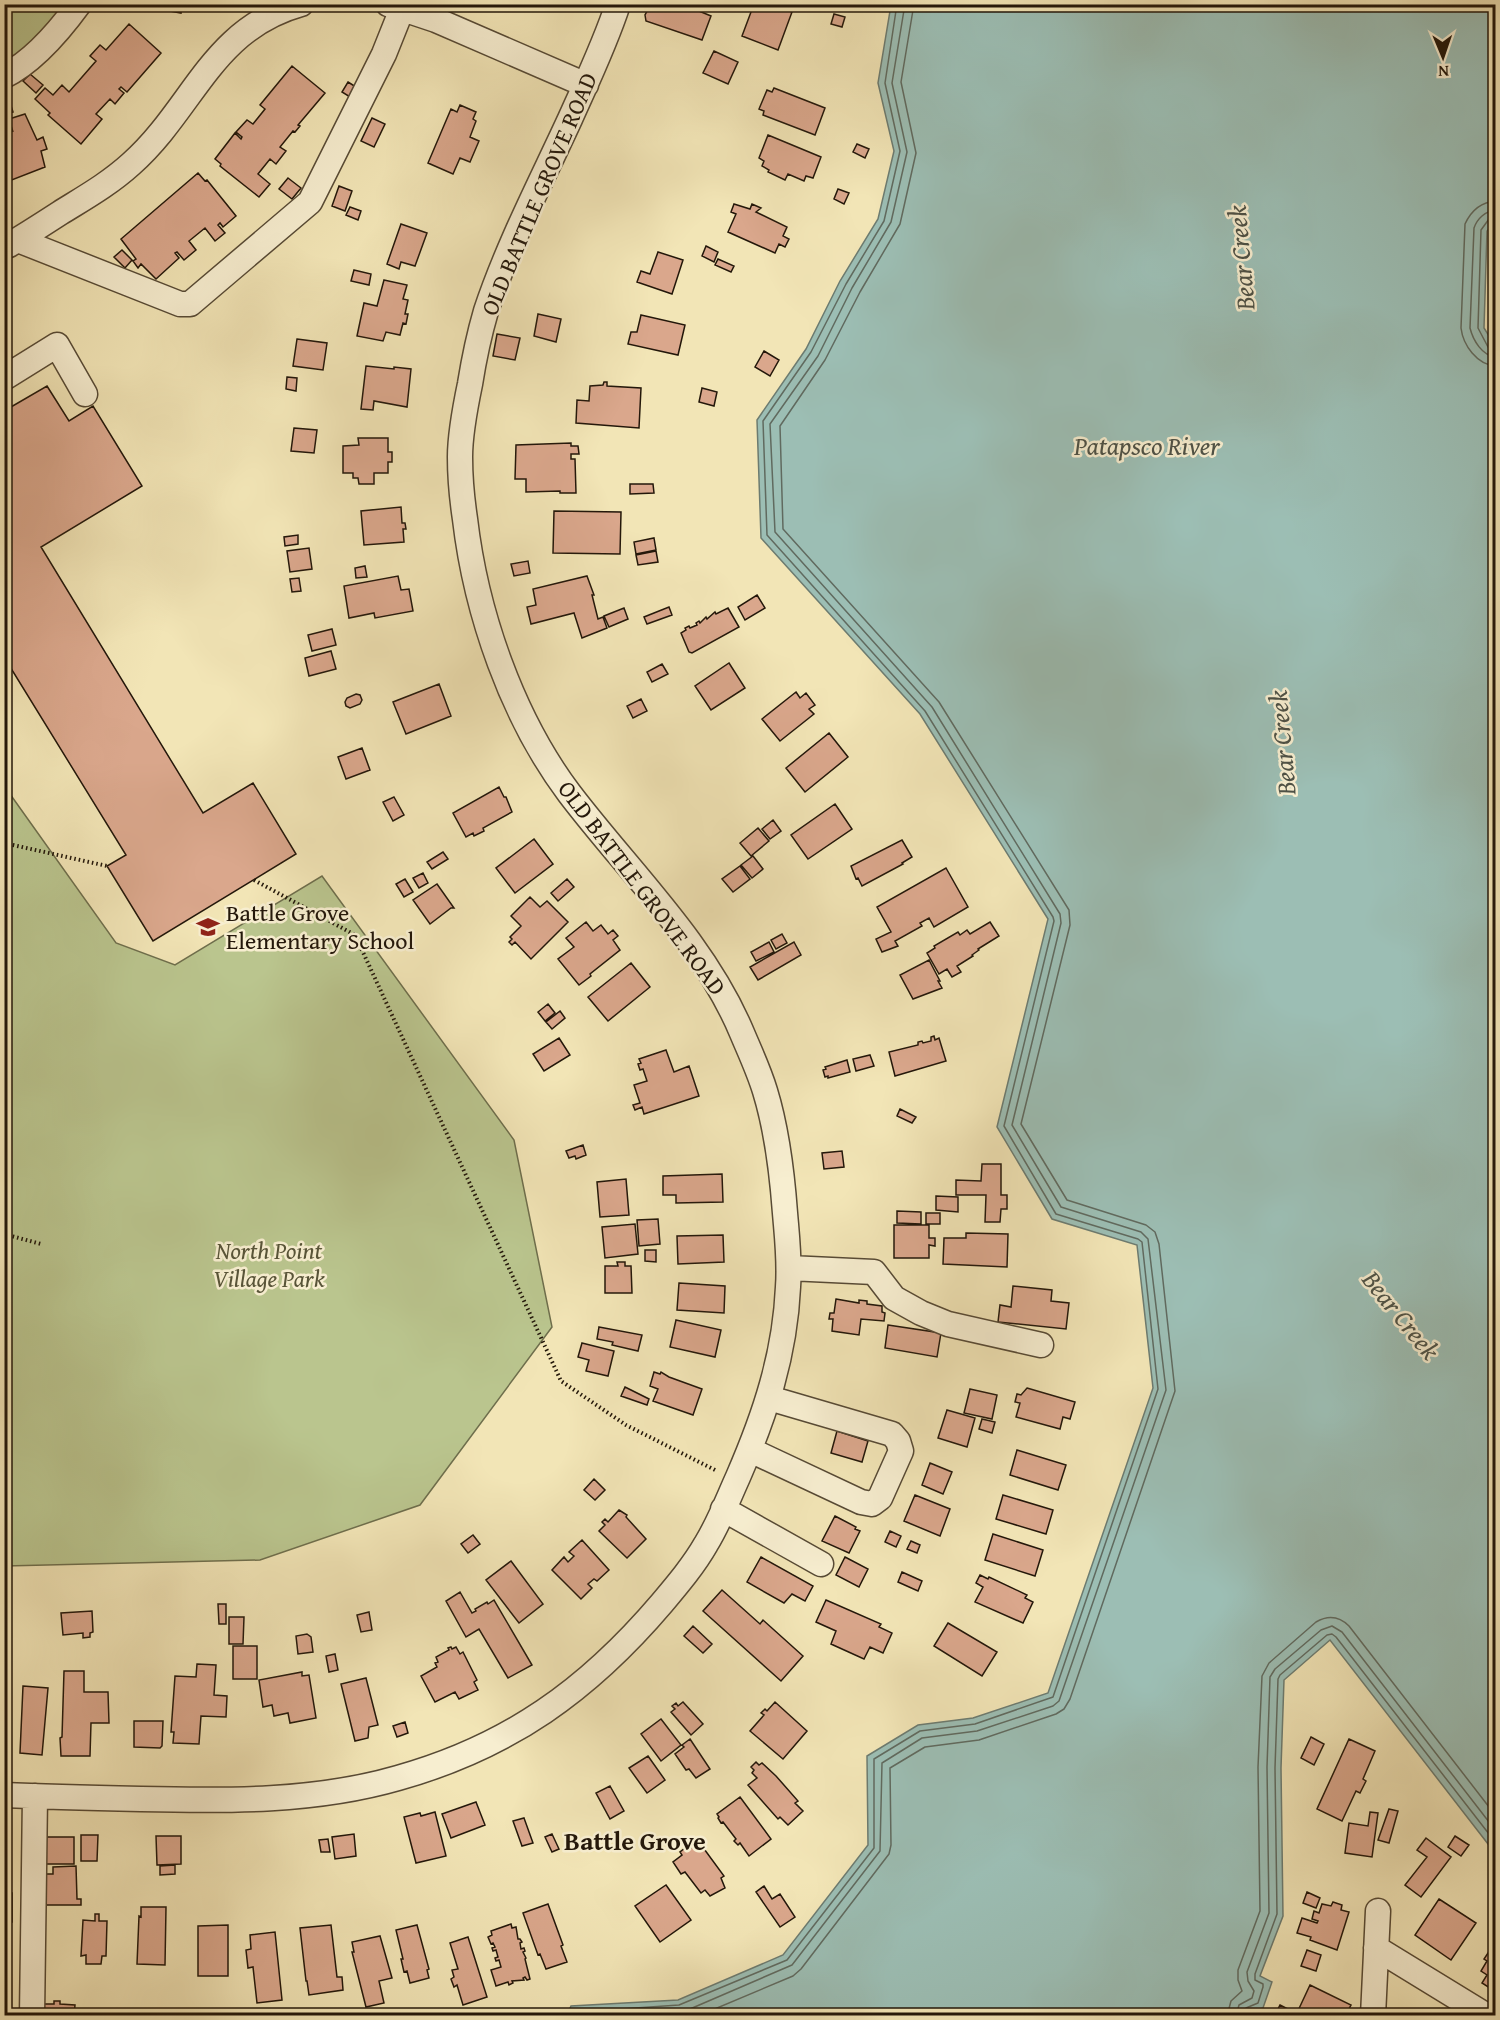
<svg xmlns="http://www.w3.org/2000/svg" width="1500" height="2020" font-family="'Gentium Book Plus',serif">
<rect width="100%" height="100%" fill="#f2e5b6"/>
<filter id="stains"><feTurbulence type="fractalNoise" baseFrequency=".00333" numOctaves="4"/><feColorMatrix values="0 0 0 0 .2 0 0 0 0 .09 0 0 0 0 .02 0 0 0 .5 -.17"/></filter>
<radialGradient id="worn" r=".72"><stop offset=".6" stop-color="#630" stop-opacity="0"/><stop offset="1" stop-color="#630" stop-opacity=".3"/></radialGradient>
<path fill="#bac58e" stroke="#6e6e4c" stroke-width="1.5" d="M5 5H76L5 74Z
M5 787 116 943 175 965 322 876 514 1140 552 1327 420 1505 260 1560 5 1566Z"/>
<path fill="#9cbeb4" stroke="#6c7b70" stroke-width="1.5" d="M891 5 1482 4 1495 14 1496 222 1487 231 1484 328 1496 347 1495 1853 1330 1640 1284 1680 1281 1768 1283 1916 1260 1976 1272 1982 1263 2008 1243 2015H567L571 2006 678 2000 783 1955 868 1845 867 1756 918 1725 973 1718 1048 1693 1153 1388 1137 1245 1052 1219 997 1127 1048 919 920 714 761 538 757 420 806 349 840 281 878 219 894 151 878 83Z"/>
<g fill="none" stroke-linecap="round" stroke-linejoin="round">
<path stroke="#606a5f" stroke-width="1.5" d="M1496 201C1481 202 1471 211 1465 224L1461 328C1463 345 1477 365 1496 366
M1496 210C1485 211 1477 219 1474 228L1470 328C1473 340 1482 356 1496 357
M1496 218 1489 219 1481 230 1478 328 1488 347 1496 349
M574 2016 577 2012 679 2005 787 1960 874 1848V1759L920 1731 975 1724 1053 1697 1158 1389 1142 1242 1138 1239 1056 1214 1004 1126 1054 921 1053 917 925 711 767 535 763 421 811 352 846 284 884 221 900 151 885 83 897 4
M640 2016 683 2012 792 1965 880 1851 882 1763 922 1738 977 1731 1053 1706 1059 1701 1166 1390 1148 1239 1141 1232 1061 1207 1012 1125 1061 923 1060 914 932 707 775 532 770 424 818 356 852 288 891 222 907 152 892 83 905 4
M698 2016 793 1976 801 1969 889 1854 891 1845 890 1768 925 1747 979 1740 1056 1714 1064 1709 1070 1699 1175 1391 1159 1244 1155 1232 1146 1225 1067 1200 1021 1124 1070 925 1069 910 939 702 783 529 780 426 825 360 860 292 900 224 916 153 901 82 914 4
M1227 2016 1231 2001 1242 1991 1238 1980V1970L1260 1911 1258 1767 1262 1676 1269 1663 1316 1622C1328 1615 1339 1616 1349 1626L1496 1816
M1236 2016 1239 2005 1252 1998 1254 1991 1248 1981 1247 1972 1269 1913 1267 1767 1270 1677 1275 1669 1321 1630 1332 1626 1342 1632 1496 1831
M1244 2016 1246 2008 1258 2003 1263 1987V1984L1255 1980V1974L1277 1914 1275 1768 1278 1679 1280 1675 1327 1635 1332 1634 1336 1637 1496 1843"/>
</g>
<path fill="#daa78c" stroke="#23170a" stroke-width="1.5" d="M133 4H182L181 13Z
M651 4H682L711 16 702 40 646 21 645 15Z
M754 4H771L792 12 778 50 742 36Z
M834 14 845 17 842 27 831 24Z
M129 24 161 53 127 92 121 87 119 89 124 93 115 104 110 99 96 114 102 119 81 144 48 115 50 113 35 99 45 88 53 95 62 85 69 92 96 61 90 56 100 45 106 50Z
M714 51 738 62 728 84 703 73Z
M292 66 325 93 298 125 300 126 295 132 293 131 280 147 286 151 276 164 270 159 258 174 270 184 259 197 220 166 221 164 215 159 235 133 241 139 242 137 236 132 247 120 253 124 265 109 260 105Z
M30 74 43 85 36 93 23 81Z
M348 82 356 87 350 97 342 92Z
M774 88 825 108 815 135 763 115 764 111 759 109 767 90 772 92Z
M8 96 13 112 7 114 4 107V97Z
M460 105 476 112 473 119 476 121 470 137 479 141 470 162 460 158 453 174 428 163 451 109 457 112Z
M25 114 37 140 43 137 47 149 41 151 45 167 4 183V120L8 119 13 132 9 119Z
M372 118 385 124 374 147 361 141Z
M768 135 821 157 813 178 806 176 804 181 788 174 785 180 768 172 769 170 762 166 764 161 759 158Z
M857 144 869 149 865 158 853 152Z
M198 173 205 181 207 180 236 216 223 227 220 223 218 225 225 233 215 241 205 228 189 241 196 250 184 260 177 252 175 253 179 258 156 279 141 264 138 268 133 261 136 259 121 239Z
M288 178 301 188 292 199 279 189Z
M339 186 352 191 345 211 332 206Z
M838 189 849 193 844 204 834 199Z
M734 204 750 209 752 204 761 208 756 212 787 227 783 236 789 239 785 247 779 244 775 253 728 232 736 214 731 212Z
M350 207 361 211 358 220 346 215Z
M401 224 427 233 415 266 401 262 399 269 387 264Z
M706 246 718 252 714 262 702 256Z
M122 250 132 260 125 268 114 257Z
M658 252 683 260 672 294 637 282 641 271 650 274Z
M718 259 734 266 731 272 715 265Z
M354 270 371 274 369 285 351 281Z
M384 280 407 285 403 299 408 300 405 314H408L406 324 403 323 400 335 386 332 383 341 357 336 364 303 377 306Z
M538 314 561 319 556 342 534 336Z
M641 315 685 325 678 355 628 344 631 332H637Z
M497 334 520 338 515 360 493 356Z
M297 339 327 343 323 370 293 366Z
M764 351 779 360 770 376 755 367Z
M366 366 394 369V367L411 369 407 407 374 401 373 410 361 409Z
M287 377 297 378 296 391 286 389Z
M604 382H607V386L641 388 639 428 576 423 577 400 589 401 590 386 603 385Z
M47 386 69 421 93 406 142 486 41 547 203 813 253 783 296 854 153 941 107 866 126 855 4 657V411Z
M702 388 717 392 714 406 699 402Z
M294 428 317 430 314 453 291 451Z
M358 438H388V452H392V462H388V473H374V484H359L358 478H353V473H343V446L359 445Z
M571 443V446H578L579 454H571V459H575L576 493H560V491L526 492V479H515L516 445Z
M630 484H653L654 493 630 494Z
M401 507 402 523H405L406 529H403L404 542 364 545 361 511Z
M554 511 621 512 620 554 553 553Z
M298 535V544L285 546 284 537Z
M654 538 656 550 636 554 634 542Z
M309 548 312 569 290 572 287 551Z
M656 551 658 562 638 565 636 555Z
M528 561 530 573 514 576 511 564Z
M365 566 367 577 356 578 355 568Z
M398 576 401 590 409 589 413 611 375 618 374 613 349 618 344 586Z
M587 576 594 595H592L598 619 603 617 607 628 582 638 574 613 531 624 527 607 536 605 533 589Z
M299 578 301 591 292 592 290 579Z
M757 595 765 608 745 620 738 607Z
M669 607 672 615 647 624 644 617Z
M624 608 628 619 609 627 604 616Z
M728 608 739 627 692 653 689 652 681 633 686 630 685 628 689 626 690 628 697 625 696 623 699 621 700 623 706 617 707 619 715 612 716 614Z
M332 629 336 645 312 651 308 635Z
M331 651 336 669 309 676 305 658Z
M729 663 745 688 711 710 695 686Z
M662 664 668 674 652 682 647 672Z
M439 684 451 716 406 734 393 702Z
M796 692 800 698 806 693 815 705 809 709 814 714 780 741 762 719Z
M356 694 360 695 362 700 360 704 350 708 346 706 345 702 347 698Z
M641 699 647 711 633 718 627 706Z
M829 733 848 757 805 792 786 768Z
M362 748 370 770 346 779 338 757Z
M499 787 504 797H506L512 812 483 828 484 831 474 836 473 833 466 837 453 813Z
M394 797 404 815 393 821 383 802Z
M835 804 852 829 808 859 791 835Z
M773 820 781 831 770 839 762 829Z
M758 828 769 841 751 856 740 843Z
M534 839 553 864 515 893 496 868Z
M902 840 912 857 902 863 903 864 862 886 858 878 856 879 851 866Z
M443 852 448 859 432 869 427 862Z
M753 856 763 869 752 878 741 865Z
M740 866 750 879 733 892 722 879Z
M946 868 968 907 934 927 929 918 920 923 922 926 895 941 898 946 882 952 876 939 891 932 877 907Z
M423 873 428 883 419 888 413 878Z
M405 879 413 892 404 897 396 884Z
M567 879 574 887 558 901 551 893Z
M437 884 454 908H451L430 924 413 900Z
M530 897 540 907 547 901 568 922 531 959 515 942 512 945 509 942 512 939 510 937 521 926 511 916Z
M586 922 593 931 601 925 608 934 613 930 618 936 613 940 620 950 590 974 591 976 579 985 558 959 574 947 566 938Z
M990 922 999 936 978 949 979 950 972 955 973 956 957 966 961 972 952 977 947 969 939 974 927 953 935 948 934 946 958 932 960 935 967 930 970 934Z
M782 934 787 943 776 949 771 940Z
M769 942 774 952 756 961 751 952Z
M794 942 801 955 758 980 750 967Z
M929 960 940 981H938L942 988 913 999 900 975Z
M631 963 650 987 608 1021 588 997Z
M548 1004 555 1013 545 1021 538 1012Z
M560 1011 565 1018 552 1029 546 1022Z
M934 1036 935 1040 939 1038 946 1061 895 1076 889 1052 918 1045V1042L922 1041 923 1043 931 1041V1037Z
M559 1038 570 1055 544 1071 533 1054Z
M666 1050 674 1072 689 1066 699 1096 644 1114 642 1107 635 1110 633 1105 640 1103 634 1085 647 1081 643 1069 640 1070 638 1064 641 1063 639 1059Z
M870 1055 874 1066 856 1071 853 1059Z
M847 1060 850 1072 828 1078V1076L825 1077 823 1070 826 1069 825 1067Z
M900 1109 916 1117 912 1123 897 1116Z
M583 1145 586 1155 576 1159 575 1156 569 1158 566 1151Z
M842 1151 844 1167 824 1169 822 1153Z
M982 1164H1001V1195H1007V1209H1001L1000 1222H985L986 1195H956V1180L981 1181Z
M722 1174 723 1202 676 1203V1195H663V1176Z
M626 1179 629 1215 600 1217 597 1182Z
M936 1196 958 1197V1212L936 1210Z
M897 1211 921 1212V1224L897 1223Z
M926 1213H940V1224H926Z
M658 1219 660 1244 639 1246 637 1220Z
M635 1224 638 1254 605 1258 602 1227Z
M894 1225H929V1238H935V1246L929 1245V1258H894Z
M966 1233 1008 1234 1007 1267 943 1264 944 1238H966Z
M723 1235 724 1262 678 1264 677 1236Z
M645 1250H656V1262L645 1261Z
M617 1262H625V1266H631L632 1293H605V1266H618Z
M679 1283 725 1286 724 1313 677 1310Z
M1013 1286 1052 1290 1051 1301 1069 1303 1066 1329 998 1322 1000 1305 1011 1307Z
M836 1299 859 1303V1300L867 1301V1304L882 1306V1312L885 1313 884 1321 861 1319 859 1335 832 1331 833 1319H829L830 1313H834Z
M676 1320 721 1330 715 1357 670 1347Z
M888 1325 941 1333 937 1357 885 1348Z
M599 1327 642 1335 638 1351 612 1345 613 1342 597 1339Z
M582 1343 614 1351 608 1376 586 1371 589 1360 578 1357Z
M654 1372 660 1374 661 1372 669 1377 702 1389 693 1415 653 1401 658 1389 650 1386Z
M625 1387 649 1399 647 1405 621 1396Z
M1027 1388 1075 1402 1070 1419 1063 1417 1060 1429 1016 1417 1020 1403 1015 1402 1017 1394 1021 1395Z
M970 1389 997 1395 992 1419 964 1413Z
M947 1410 975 1418 967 1447 938 1438Z
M982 1419 995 1422 992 1433 979 1429Z
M837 1431 868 1441 862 1462 831 1453Z
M1017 1450 1066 1465 1058 1490 1010 1475Z
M930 1463 952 1472 943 1494 922 1485Z
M594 1479 605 1490 595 1500 584 1490Z
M915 1495 950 1509 940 1536 904 1521Z
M1003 1495 1053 1510 1046 1534 996 1519Z
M619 1510 627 1515 626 1517 646 1539 627 1558 599 1531 605 1525 602 1522 605 1519 608 1522Z
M835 1516 856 1527 855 1529 860 1531 849 1553 822 1541Z
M890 1531 901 1536 896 1547 885 1542Z
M993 1534 1043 1550 1035 1576 985 1560Z
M473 1535 480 1544 468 1553 461 1544Z
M582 1540 609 1570 597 1581 594 1579 588 1584 592 1588 581 1599 552 1570 564 1557 568 1562 574 1556 569 1552Z
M911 1541 920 1545 917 1553 907 1549Z
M761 1557 813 1586 805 1601 792 1594 784 1603 747 1582Z
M845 1557 868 1569 859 1587 836 1575Z
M511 1561 543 1604 519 1623 486 1580Z
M902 1572 922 1581 918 1591 898 1582Z
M980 1575 988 1579 989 1577 1027 1595 1025 1598 1033 1602 1023 1623 975 1602 983 1587 976 1583Z
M722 1590 760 1624 763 1620 803 1656 781 1681 703 1611Z
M460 1592 472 1613 476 1611 475 1609 487 1602 488 1604 494 1600 532 1665 508 1678 479 1629 466 1637 446 1601Z
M826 1600 881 1624 879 1627 892 1633 883 1653 870 1647 864 1659 831 1644 836 1631 816 1622Z
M218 1604H226V1624H219Z
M92 1611 93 1632 90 1633V1637L83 1638V1633L63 1635 61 1613Z
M369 1612 372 1630 361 1632 357 1615Z
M229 1617H244L243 1644H229Z
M948 1623 997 1652 982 1676 934 1646Z
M693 1626 712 1644 703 1653 684 1636Z
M307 1634 311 1637 313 1652 298 1654 296 1636Z
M233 1646H257V1679H233Z
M451 1647 452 1649 456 1647 460 1654 463 1652 477 1680 474 1682 478 1690 459 1699 455 1692 435 1702 421 1676 437 1667 435 1663 438 1662 436 1657 449 1650 448 1648Z
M335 1654 338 1670 329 1672 326 1656Z
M197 1664 216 1665 214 1695 227 1696 226 1717 201 1716 199 1744 173 1743 174 1732H171L175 1676 196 1677Z
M64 1671H84V1692H108L109 1723H91L90 1756H61L60 1738 62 1737Z
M302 1672V1676L309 1675 316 1718 290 1723 288 1713 274 1716 272 1705 263 1707 259 1680Z
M366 1678 378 1725 369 1727 368 1738 355 1741 341 1684Z
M23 1686 48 1688 42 1755 20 1753Z
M683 1702 703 1724 691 1735 671 1712 675 1709 672 1706 676 1703 678 1706Z
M775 1702 807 1731 783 1759 750 1731 764 1715 761 1713 765 1709 767 1711Z
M661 1719 681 1745 661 1761 641 1734Z
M134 1721H163L162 1746 160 1748 134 1747Z
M405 1722 408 1733 397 1737 393 1726Z
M1311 1737 1324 1744 1314 1765 1301 1758Z
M690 1739 710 1769 696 1778 689 1769 686 1770 675 1754 684 1747 682 1745Z
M1349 1739 1375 1751 1363 1779 1366 1781 1360 1793 1356 1791 1342 1821 1317 1809Z
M648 1756 665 1780 647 1793 629 1768Z
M756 1762 759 1765 762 1763 776 1776 798 1801 795 1803 803 1811 788 1825 780 1817 778 1819 748 1785 757 1778 752 1773 754 1770 751 1767Z
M610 1786 624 1811 610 1819 596 1793Z
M740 1797 771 1839 749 1856 740 1843 738 1845 734 1841 736 1839 723 1822 721 1823 718 1818 719 1817 717 1814Z
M476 1802 485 1825 451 1838 442 1814Z
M1389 1809 1398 1811 1389 1843 1378 1840Z
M435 1812 446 1856 416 1863 404 1817 420 1813 421 1816Z
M1370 1812 1378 1813 1372 1857 1345 1853 1349 1823 1368 1826Z
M524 1818 533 1843 522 1846 513 1821Z
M354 1834 356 1856 335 1859 332 1837Z
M552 1834 559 1849 552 1852 545 1837Z
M81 1835H98L97 1861H81Z
M156 1836H181V1864L157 1865Z
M1455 1836 1469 1845 1461 1856 1448 1847Z
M46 1837H74V1864H46Z
M1426 1838 1451 1857 1421 1897 1405 1885 1427 1857 1417 1850Z
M328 1839 330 1852H321L319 1840Z
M699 1842 724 1876 721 1878 725 1888 710 1896 705 1890 701 1893 685 1872 681 1874 673 1862 682 1855 680 1852 685 1848 687 1851Z
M175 1865V1874L160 1875V1866Z
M76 1866 77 1899H81V1905H46V1887L43 1874H53V1867Z
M666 1885 691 1920 660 1942 635 1906Z
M764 1886 772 1899 780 1894 795 1917 780 1927 756 1892Z
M1307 1892 1320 1898 1316 1908 1303 1903Z
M4 1893H12V1922H4Z
M1439 1899 1476 1923 1451 1960 1415 1935Z
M1333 1902 1342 1905 1341 1910 1349 1912 1337 1950 1310 1940 1311 1937 1297 1933 1302 1918 1317 1923 1318 1921 1312 1919 1314 1911 1319 1913 1322 1904 1331 1906Z
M548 1904 563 1945 561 1946 567 1962 546 1969 540 1954 538 1955 523 1913Z
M141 1907H166L165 1965 137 1964 139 1916 141 1917Z
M95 1914H99V1921H107L106 1956H102L101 1964H86V1955L81 1956 83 1920 95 1921Z
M511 1924 512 1928 516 1927 518 1939H520L522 1942 520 1943 521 1949 524 1948 525 1951 523 1952 526 1958 525 1959 530 1979 527 1980 525 1977 523 1978 524 1980 512 1981 513 1983 509 1985 508 1982 496 1986 491 1970 501 1967 499 1960 496 1961 495 1958 498 1957 496 1950 493 1951 492 1948 495 1947 493 1943 491 1944 488 1937 492 1935 491 1931Z
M228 1925V1976H198V1926Z
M331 1925 337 1977H342L343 1990 309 1995 307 1981H306L300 1928Z
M417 1925 429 1969 427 1970 429 1978 410 1983 407 1971 404 1972 401 1959H403L396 1930Z
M275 1932 282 2000 257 2003 253 1967 248 1968 246 1950 251 1949 250 1935Z
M380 1936 392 1978 379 1981 384 2003 366 2007 352 1952H354L352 1942Z
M468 1937 487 1997 463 2005 457 1985 454 1987 451 1979 454 1977 452 1970 458 1969 450 1943Z
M1494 1944 1496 1945V1992L1482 1983 1487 1975 1481 1971 1487 1961 1484 1959Z
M1307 1950 1321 1955 1316 1971 1301 1966Z
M1310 1985 1351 2005 1345 2016 1296 2015Z
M54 2001H60V2004L75 2005 74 2016H40V2004H54Z
M1280 2005 1292 2011 1290 2016H1282L1276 2013Z"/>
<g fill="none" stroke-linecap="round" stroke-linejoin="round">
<g stroke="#574a35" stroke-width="27">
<path id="minor" d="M388 4 436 20 586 85
M4 76C33 62 60 30 79 4
M18 240 180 304H190L310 202 384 54 404 4
M9 245C26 235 43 224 60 213 84 198 109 184 131 164 194 108 211 29 301 4
M4 378 57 345 85 394
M789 1268 874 1272 894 1298 921 1313 948 1324 1041 1345
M750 1450 861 1502 872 1504 880 1498 901 1451 898 1441 892 1434 769 1398
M723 1509 821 1564
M4 1795C50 1797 95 1798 141 1799 227 1801 315 1802 398 1778 509 1747 588 1690 662 1603 678 1584 694 1565 706 1544 719 1523 728 1499 738 1477 765 1415 785 1355 788 1287 790 1262 787 1237 785 1213 782 1172 777 1130 765 1091 759 1071 750 1052 742 1033 704 942 628 871 569 793 512 717 476 613 465 519 462 499 460 477 460 457 460 433 465 408 470 384 474 359 479 335 486 311 508 245 541 182 570 119 587 81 605 44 618 4
M1376 1948 1487 2016
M32 2016 35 1796
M1373 2016 1378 1911"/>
</g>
<path stroke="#23170a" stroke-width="4" stroke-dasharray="1.5 3" stroke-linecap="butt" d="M4 843 107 866
M254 880 355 935 561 1381 626 1425 715 1470
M4 1234 41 1244"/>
<use href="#minor" stroke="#f7eed0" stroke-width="24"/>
</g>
<defs>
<g id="school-bare" transform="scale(1.8)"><path d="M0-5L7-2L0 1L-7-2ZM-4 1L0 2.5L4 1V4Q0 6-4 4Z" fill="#8f2418" stroke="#f7eed0" stroke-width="2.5" paint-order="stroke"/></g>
</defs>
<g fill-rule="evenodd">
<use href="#school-bare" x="208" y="927"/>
</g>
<g text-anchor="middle" stroke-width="5" stroke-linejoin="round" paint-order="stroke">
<g font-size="24" fill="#23170a" stroke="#f7eed0">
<text transform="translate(539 194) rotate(-67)" y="8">OLD BATTLE GROVE ROAD</text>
<text transform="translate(642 888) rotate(53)" y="8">OLD BATTLE GROVE ROAD</text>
</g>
<g font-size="24" fill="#23170a" stroke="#f7eed0" text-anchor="start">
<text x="226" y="921">Battle Grove<tspan x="226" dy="28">Elementary School</tspan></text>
</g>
<g font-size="24" font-style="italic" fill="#585438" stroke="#f7eed0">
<text x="269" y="1259">North Point<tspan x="269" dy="28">Village Park</tspan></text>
</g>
<g font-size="26" font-style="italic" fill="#4d5146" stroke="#f7eed0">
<text transform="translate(1241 258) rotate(-95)" y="9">Bear Creek</text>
<text x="1147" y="455">Patapsco River</text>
<text transform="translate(1282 743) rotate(-95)" y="9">Bear Creek</text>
<text transform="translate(1401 1315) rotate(51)" y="9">Bear Creek</text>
</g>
<g font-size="26" font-weight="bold" fill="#23170a" stroke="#f7eed0">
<text x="635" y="1850">Battle Grove</text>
</g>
</g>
<rect width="1500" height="2020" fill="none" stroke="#f2e5b6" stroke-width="24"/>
<rect x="6" y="6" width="1488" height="2008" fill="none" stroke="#23170a" stroke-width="3"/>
<rect x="12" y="12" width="1476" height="1996" fill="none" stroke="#23170a" stroke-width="1.5"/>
<g transform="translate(1443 57) rotate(178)" stroke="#f7eed0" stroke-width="4.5" paint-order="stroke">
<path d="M0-4.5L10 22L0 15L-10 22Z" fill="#23170a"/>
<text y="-9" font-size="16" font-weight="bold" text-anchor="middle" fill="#23170a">N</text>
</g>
<rect width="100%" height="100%" filter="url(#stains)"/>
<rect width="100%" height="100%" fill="url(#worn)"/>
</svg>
